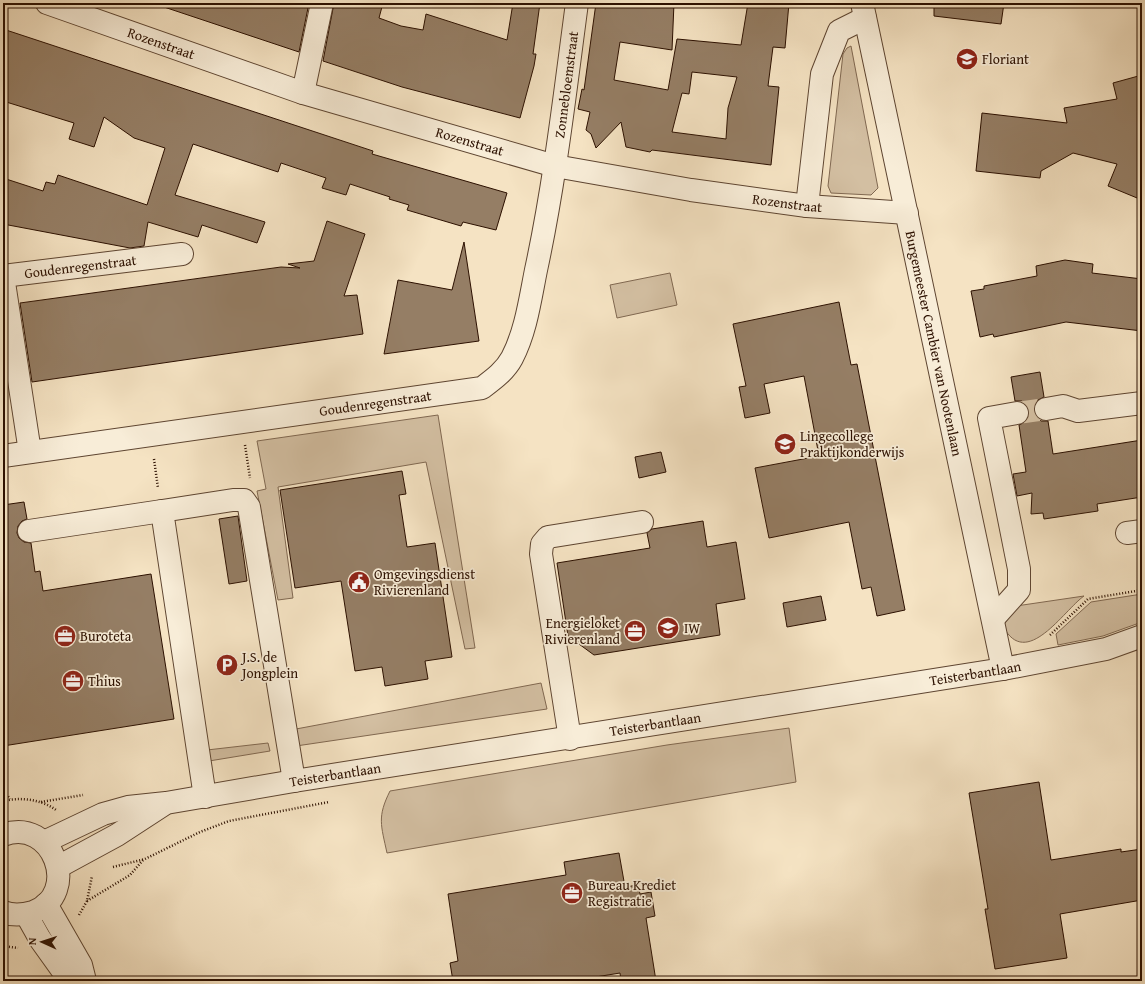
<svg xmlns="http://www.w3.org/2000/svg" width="1145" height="984" font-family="'Gentium Book Plus',serif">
<rect width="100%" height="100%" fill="#f5e3c3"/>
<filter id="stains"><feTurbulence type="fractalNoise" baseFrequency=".005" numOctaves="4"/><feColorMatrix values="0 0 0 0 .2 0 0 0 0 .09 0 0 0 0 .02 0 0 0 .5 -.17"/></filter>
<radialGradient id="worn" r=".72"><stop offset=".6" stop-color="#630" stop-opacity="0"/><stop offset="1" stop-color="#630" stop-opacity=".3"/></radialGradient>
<path fill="#d3bfa2" stroke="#806851" d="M851 46 878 188 871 195 831 193 828 186 843 54 847 48Z
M670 273 677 305 617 318 610 285Z
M438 415 475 648 465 649 426 462 278 487 293 598 278 600 257 491 266 489 257 441Z
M1142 594V622L1103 636 1058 645 1056 634 1091 602Z
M1084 596C1064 610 1026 671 1003 626L1016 606Z
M541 683 547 709 296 746V729Z
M789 728 796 782 387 853C381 825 377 817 390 791L667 745Z
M268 743 270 751 209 761 207 750Z"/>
<path fill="#957e65" stroke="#2c1000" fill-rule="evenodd" d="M164 3H309L299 52 164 7Z
M334 3H383L379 18 401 26 423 30 426 14 507 40 513 3H540L533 54H536L534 66 520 118 402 87 323 61Z
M596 3H674L672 50 620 42 614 80 668 90 677 39 741 45 748 3H789L785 48 773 47 768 86 779 87 771 165 652 150 650 152 626 147 621 122 596 148 591 134 586 130 590 112 578 109 582 89 584 90ZM692 72 737 77 728 108 726 139 672 132 682 93 689 94Z
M934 3H1004L1001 24 934 16Z
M3 29 373 151 372 154 507 193 496 230 463 222 461 226 407 210 409 205 389 199 390 197 350 184 346 195 322 188 326 178 281 163 278 172 193 144 175 195 265 222 257 243 202 225 198 237 148 222 144 246 130 248 3 224V178L43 191 46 182 55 184 58 175 147 205 165 148 134 138 104 117 94 147 69 139 74 123 3 101Z
M1142 75V200L1108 186 1117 164 1073 153 1041 171 1040 178 976 171 982 113 1067 123 1064 108 1117 99 1113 83Z
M327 221 365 234 344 296 357 295 363 334 32 382 20 303 281 267 300 268 288 264 314 261Z
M464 242 479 341 384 354 398 280 452 290Z
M1065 260 1093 264 1092 273 1142 279V331L1066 322 994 337 993 334 980 337 971 291 984 289V286L1037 276 1036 266Z
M839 302 851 365 857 364 905 610 877 616 871 587 862 589 849 522 769 538 755 468 819 456 804 376 764 384 770 413 745 418 739 387 746 386 733 324Z
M1040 372 1044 397 1038 400 1034 404V411L1037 417 1041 421H1048L1053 454 1142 440V497L1097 504 1098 511 1044 519 1043 513 1031 514 1032 493 1017 496 1013 474 1026 472 1019 425 1025 422 1029 418V411L1026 405 1022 401H1015L1011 377Z
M661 452 666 472 639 478 635 457Z
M402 471 406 494 399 495 407 547 435 543 452 657 425 661 428 679 385 686 382 667 355 671 341 581 295 588 280 490Z
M24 502 27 519 22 521 18 526 17 533 19 538 24 542 31 543 35 572 40 571 43 591 151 574 174 719 3 746V505Z
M238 516 247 581 229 584 219 519Z
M703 521 707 547 736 542 745 599 716 604 720 635 594 655 568 636 557 563 650 548 647 533 652 529Z
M821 596 826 620 787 627 783 603Z
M1039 782 1051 860 1121 849V852L1142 849V900L1060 914 1067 958 995 969 985 909H988L969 793Z
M619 853 625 887 638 885 640 894 651 892 655 916 646 918 656 981H621L620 973 571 981H453L450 963 458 961 448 894 566 875 564 862Z"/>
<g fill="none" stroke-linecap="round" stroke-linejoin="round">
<path stroke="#d7c3a6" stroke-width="22" stroke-dasharray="22 11" stroke-linecap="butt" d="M1017 413 1046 409"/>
<g stroke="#5e4531" stroke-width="24">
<g id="minor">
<path id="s1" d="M47 3 303 93 555 166 691 190 807 206 907 213"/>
<path id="s2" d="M862 3 1003 669"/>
<path d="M303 93 322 3"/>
<path d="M807 206 822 74 839 31 865 18"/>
<path id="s3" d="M3 276 182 254"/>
<path d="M3 276 30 452"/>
<path d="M1046 409 1063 406 1078 411 1142 403"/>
<path id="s4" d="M3 456 482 388C494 379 505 371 512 358 526 331 530 300 536 270 555 182 565 92 577 3"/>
<path d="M29 531 162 511"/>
<path d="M1127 533 1142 531"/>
<path d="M993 619 1019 590V569L989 418 1017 413"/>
<path d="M570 739 541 554 542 544 548 537 642 522"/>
<path d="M205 797 162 511 233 500H244L249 507 294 781"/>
<path d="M3 835C53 816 82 894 33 912 23 915 13 916 3 912"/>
<path id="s5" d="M44 842 103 814 128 807 166 803 294 781 1003 669 1106 649 1142 636"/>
<path d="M58 867 117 835 163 805"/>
<path d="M46 904 81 965 85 981"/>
<path d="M26 914 40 939 70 981"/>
</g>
</g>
<path stroke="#2c1000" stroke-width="2.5" stroke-dasharray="1 2" stroke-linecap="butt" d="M245 445 250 478
M154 459 158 488
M1050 635 1088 599 1142 590
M3 789 10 799
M3 801C20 797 41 799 56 810
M41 802 83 795
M113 867 145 859 200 832 229 821 329 802
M87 901 130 875 144 859
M79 915 87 901 92 876
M3 946 18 948"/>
<use href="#minor" stroke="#f8edd8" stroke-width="22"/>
</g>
<defs>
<g id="school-disc" transform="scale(1.15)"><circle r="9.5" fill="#8f2418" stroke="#f8edd8"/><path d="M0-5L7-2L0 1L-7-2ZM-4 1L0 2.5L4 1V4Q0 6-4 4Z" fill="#fff"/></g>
<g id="civic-disc" transform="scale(1.15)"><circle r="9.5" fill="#8f2418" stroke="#f8edd8"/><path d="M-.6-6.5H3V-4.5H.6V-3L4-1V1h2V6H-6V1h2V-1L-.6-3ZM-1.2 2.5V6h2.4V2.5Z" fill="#fff"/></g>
<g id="university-disc" transform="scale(1.15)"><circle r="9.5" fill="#8f2418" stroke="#f8edd8"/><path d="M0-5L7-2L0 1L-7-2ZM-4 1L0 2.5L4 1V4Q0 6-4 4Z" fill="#fff"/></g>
<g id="office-disc" transform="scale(1.15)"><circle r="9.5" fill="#8f2418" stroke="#f8edd8"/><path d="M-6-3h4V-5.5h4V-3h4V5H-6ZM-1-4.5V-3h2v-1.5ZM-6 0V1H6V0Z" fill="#fff"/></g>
<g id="parking-disc" transform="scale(1.15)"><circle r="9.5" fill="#8f2418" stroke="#f8edd8"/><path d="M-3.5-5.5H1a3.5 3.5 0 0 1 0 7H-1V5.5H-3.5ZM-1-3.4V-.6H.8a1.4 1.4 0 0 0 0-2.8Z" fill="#fff"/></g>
</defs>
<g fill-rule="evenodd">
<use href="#school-disc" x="967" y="59"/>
<use href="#school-disc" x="785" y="444"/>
<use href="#civic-disc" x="359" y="582"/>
<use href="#university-disc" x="668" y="628"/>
<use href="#office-disc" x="635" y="631"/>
<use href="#office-disc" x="65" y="636"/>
<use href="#parking-disc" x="227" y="665"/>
<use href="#office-disc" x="73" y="681"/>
<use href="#office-disc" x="572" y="893"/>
</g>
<g text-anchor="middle" stroke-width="3.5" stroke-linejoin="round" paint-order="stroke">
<g font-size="14" fill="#2c1000" stroke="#f8edd8">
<text dy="5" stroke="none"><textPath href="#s1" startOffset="121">Rozenstraat</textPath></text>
<text dy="5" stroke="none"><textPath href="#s4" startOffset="806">Zonnebloemstraat</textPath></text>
<text dy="5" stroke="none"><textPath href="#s1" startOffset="445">Rozenstraat</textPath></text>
<text dy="5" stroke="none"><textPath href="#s1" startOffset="769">Rozenstraat</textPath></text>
<text dy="5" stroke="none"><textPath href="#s3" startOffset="78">Goudenregenstraat</textPath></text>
<text dy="5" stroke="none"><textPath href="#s2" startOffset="348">Burgemeester Cambier van Nootenlaan</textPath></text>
<text dy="5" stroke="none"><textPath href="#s4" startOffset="376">Goudenregenstraat</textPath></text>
<text dy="5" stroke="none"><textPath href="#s5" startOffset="949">Teisterbantlaan</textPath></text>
<text dy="5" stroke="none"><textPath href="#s5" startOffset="625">Teisterbantlaan</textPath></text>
<text dy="5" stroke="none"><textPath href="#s5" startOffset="301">Teisterbantlaan</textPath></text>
</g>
<g font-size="14" fill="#2c1000" stroke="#f8edd8" text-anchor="start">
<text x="982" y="64">Floriant</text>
<text x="800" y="441">Lingecollege<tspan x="800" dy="16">Praktijkonderwijs</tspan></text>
<text x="374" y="579">Omgevingsdienst<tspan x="374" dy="16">Rivierenland</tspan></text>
<text x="620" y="628" text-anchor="end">Energieloket<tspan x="620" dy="16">Rivierenland</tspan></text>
<text x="684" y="633">IW</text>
<text x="80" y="641">Buroteta</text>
<text x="242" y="662">J.S. de<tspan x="242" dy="16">Jongplein</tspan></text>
<text x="88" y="686">Thius</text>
<text x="588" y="890">Bureau Krediet<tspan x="588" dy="16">Registratie</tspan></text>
</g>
</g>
<rect width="1145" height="984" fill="none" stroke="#f5e3c3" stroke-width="16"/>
<rect x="4" y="4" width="1137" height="976" fill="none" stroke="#2c1000" stroke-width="2"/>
<rect x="8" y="8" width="1129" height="968" fill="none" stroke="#2c1000"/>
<g transform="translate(42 942) rotate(273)" stroke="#f8edd8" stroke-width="3" paint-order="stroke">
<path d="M0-3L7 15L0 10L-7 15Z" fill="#2c1000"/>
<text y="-6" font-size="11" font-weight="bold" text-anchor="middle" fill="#2c1000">N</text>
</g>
<rect width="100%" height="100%" filter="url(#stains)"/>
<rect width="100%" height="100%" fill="url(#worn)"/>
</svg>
